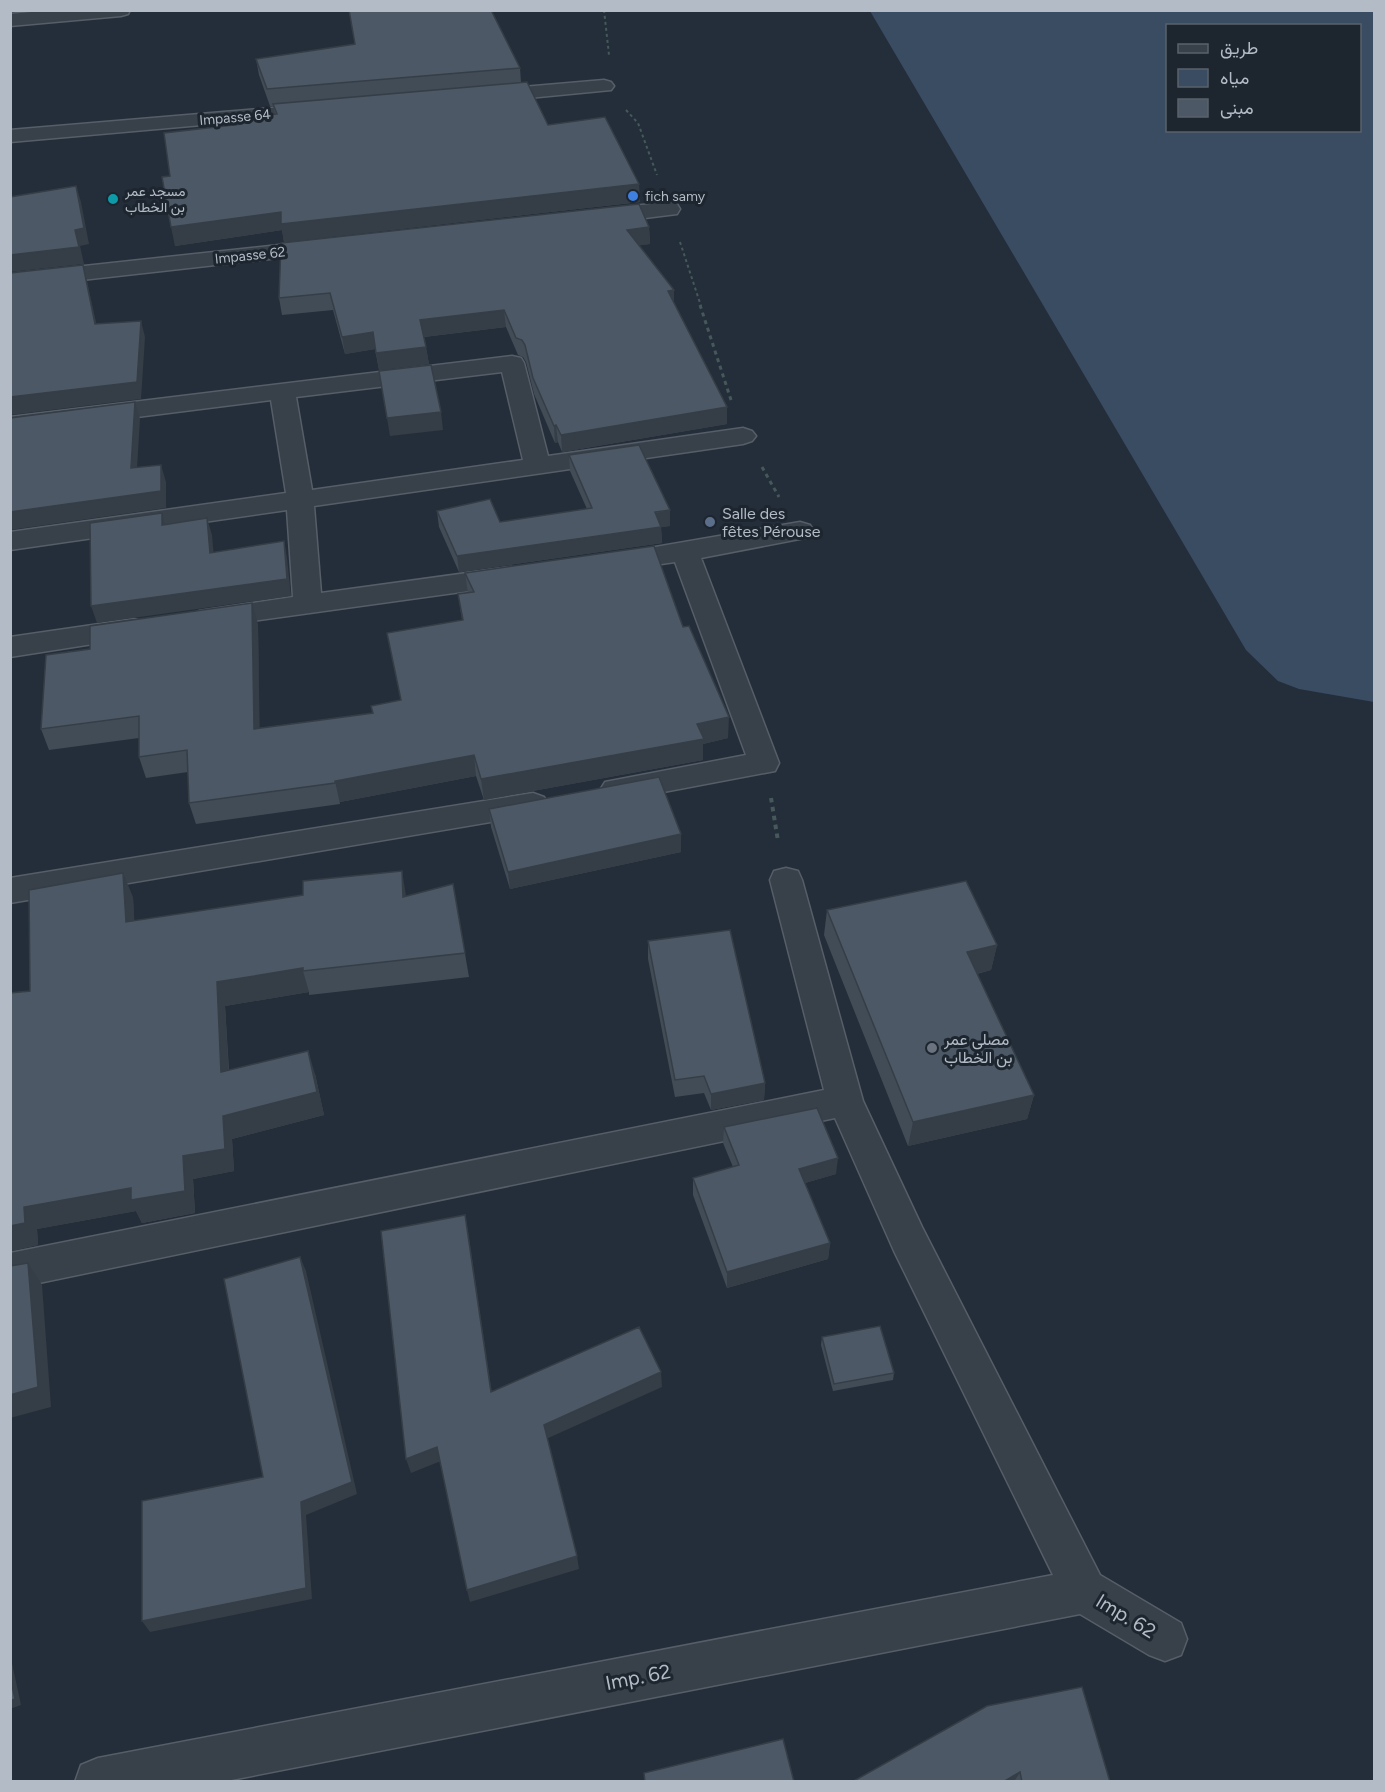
<svg xmlns="http://www.w3.org/2000/svg" width="1385" height="1792" font-family="Figtree,Vazirmatn,sans-serif">
<rect width="100%" height="100%" fill="#242e3a"/>
<path fill="#3a4c62" fill-rule="evenodd" d="M870 11H1374V702L1299 689 1278 681 1246 650ZM1168 26H1360V130H1168Z"/>
<g fill="none" stroke-linecap="round" stroke-linejoin="round">
<g stroke="#565e68" stroke-width="3">
<path id="minor" d="M52 10H130L128 14 121 16 10 26V14Z
M604 80 611 82 614 86 611 90 488 102 481 100 478 96 481 92 488 90Z
M320 104 327 106 330 110 327 114 10 142V130Z
M669 202 677 204 680 209 677 214 597 224 589 222 586 217 589 212 597 210Z
M325 240 333 242 336 247 333 252 10 288V274Z
M512 356 521 358 524 363 548 456 743 428 752 431 756 436 752 441 743 444 314 506 321 593 511 567 521 570 525 576 521 582 511 585 209 627 199 625 195 618 199 611 293 597 287 510 10 550V532L286 493 271 400 10 433V417ZM502 372 523 460 312 490 296 397Z
M800 522 810 525 814 531 810 537 701 558 779 763 775 771 616 801 605 798 600 790 605 782 746 755 675 562 613 571 603 568 599 562 603 556Z
M134 619 144 622 148 629 144 636 10 657V637Z
M533 793 544 797 549 805 544 813 10 903V878Z
M786 868 798 871 802 880 863 1101 922 1227 1100 1575 1181 1623 1187 1639 1181 1655 1165 1661 1149 1655 1080 1614 221 1782H75L81 1765 98 1758 1053 1575 894 1251 835 1118 10 1289V1253L824 1090 770 880 774 871Z"/>
</g>
<path stroke="#46585a" stroke-width="2" stroke-dasharray="3 3" stroke-linecap="butt" d="M604 10 609 55
M626 110 638 123 657 175
M680 242 701 306"/>
<path stroke="#46585a" stroke-width="3" stroke-dasharray="4 4" stroke-linecap="butt" d="M700 305 732 403
M762 467 779 497"/>
<path stroke="#46585a" stroke-width="4" stroke-dasharray="4.5 4.5" stroke-linecap="butt" d="M771 798 778 841"/>
<use href="#minor" fill="#38404a" fill-rule="evenodd"/>
</g>
<path fill="#414c57" d="M256 59 520 68 521 82 548 125 640 202 284 242 282 230 175 246 170 176 240 124 275 114 273 106H270L259 75Z
M649 227 650 244 639 245 674 290V302L727 424 562 452 558 442 555 443 534 394 526 362 523 357 518 355 506 327 424 337 429 364 379 370 375 349 345 354 333 310 282 315 279 298Z
M569 455 670 510V526L661 527 662 543 459 572 439 527 437 511 500 522 587 509 570 471Z
M465 573 683 627 728 738 703 744V760L484 800 476 776 340 802V804L196 824 189 803 188 772 146 778 139 757V738L49 750 41 729 90 649 258 624 259 728 373 713 401 700 387 633 462 620 458 594 468 593Z
M489 809 681 834V852L510 889 491 827Z
M453 884 469 977 309 995V992L225 1006 229 1070 315 1074 324 1115 232 1139 234 1171 193 1179 195 1213 142 1223 136 1211 37 1229 38 1245 10 1251V993L30 991 133 897 134 921 407 896Z
M827 910 997 945 991 970 977 974 1034 1095 1027 1119 908 1146 824 935Z
M648 941 765 1083 764 1100 711 1110 704 1093 675 1097 648 959Z
M724 1127 836 1174 805 1183 830 1243 828 1259 727 1288 693 1195V1178L733 1167 723 1143Z
M822 1337 894 1373 893 1380 833 1391 821 1345Z
M1082 1687 1110 1782H852Z"/>
<path fill="#353e47" d="M639 184 640 202 284 242 282 230 175 246 171 227 281 212Z
M76 186 81 202 89 244 80 246 84 264 10 272V255L75 230Z
M649 227 650 244 628 247 627 230Z
M83 265 87 282 100 340 95 324Z
M674 290V307L668 291Z
M504 310 506 327 423 337 420 320Z
M141 321 145 337 141 399 10 415V397Z
M373 332 375 349 345 354 342 337Z
M426 347 429 364 379 370 376 353Z
M135 402 140 419 136 485 131 468Z
M727 407V424L562 452 561 435Z
M441 412 443 430 390 436 387 418Z
M556 425 558 442 555 443 554 426Z
M161 465 166 482V508L10 530V512Z
M670 510V526L661 527 662 543 459 572 457 556Z
M162 513 166 530 162 525Z
M207 518 212 535 215 570 210 553Z
M284 541 287 558 291 596 97 623 91 606Z
M252 603 258 624 260 750 254 729Z
M729 717 728 738 703 744V760L484 800 481 779 697 724Z
M474 755 476 776 340 802V804L335 781Z
M681 834V852L510 889 508 872Z
M402 871 406 896 408 922 403 897Z
M123 873 133 897 136 947 126 922Z
M997 945 991 970 962 977 967 952Z
M303 968V971L309 992 225 1006 230 1095 221 1072 217 982Z
M308 1051 315 1074 324 1115 232 1139 234 1171 193 1179 195 1213 142 1223 136 1211 37 1229 38 1245 10 1251V1226L24 1207 183 1156 223 1116Z
M765 1083 764 1100 711 1110V1094Z
M1034 1095 1027 1119 908 1146 913 1122Z
M838 1158 836 1174 798 1185 799 1169Z
M465 1215 468 1231 494 1407 491 1392Z
M830 1243 828 1259 727 1288V1272Z
M300 1257 306 1271 357 1494 306 1515 312 1599 150 1632 142 1621 301 1502Z
M28 1263 42 1285 51 1407 10 1418V1395Z
M661 1372 662 1387 546 1439 544 1425Z
M437 1447 441 1461 411 1473 406 1459Z
M577 1556 579 1569 470 1602 467 1590Z
M10 1654 21 1705 10 1709Z
M1020 1772 1014 1782H1003Z"/>
<path fill="#4c5865" stroke="#353e47" stroke-width="1.5" d="M349 10H491L520 68 267 89 256 59 355 44Z
M527 82 548 125 605 117 639 184 281 224V212L171 227 162 177 170 176 164 133 241 124 239 119 277 114 273 104Z
M76 186 84 228 75 230 79 247 10 255V197Z
M639 204 649 227 627 230 674 290 668 291 727 407 561 435 556 425 554 426 533 378 525 345 522 340 516 338 504 310 420 320 426 347 376 353 373 332 342 337 330 293 279 298 281 243Z
M83 265 95 324 141 321 137 382 10 397V273Z
M431 365 441 412 387 418 379 371Z
M135 402 131 468 161 465V491L10 512V418Z
M639 445 670 510 655 512 661 527 457 556 437 511 490 499 500 522 592 508 569 455Z
M162 513V525L207 518 210 553 284 541 287 579 91 606 90 523Z
M654 546 683 627 689 626 729 717 697 724 704 739 481 779 474 755 335 781V783L189 803 187 750 139 757V716L41 729 46 655 90 649V626L252 603 254 729 373 713 371 706 401 700 387 633 463 620 458 594 474 592 465 573Z
M659 777 681 834 508 872 489 809Z
M402 871 403 897 453 884 465 953 303 971V968L217 982 221 1072 308 1051 317 1092 223 1116 225 1149 183 1156 185 1191 131 1200V1188L24 1207 25 1223 10 1226V993L30 991 29 890 123 873 126 922 303 895V881Z
M966 881 997 945 967 952 1034 1095 913 1122 827 910Z
M730 930 765 1083 711 1094 704 1076 675 1080 648 941Z
M817 1108 838 1158 799 1169 830 1243 727 1272 693 1178 739 1165 724 1127Z
M465 1215 491 1392 639 1327 661 1372 544 1425 577 1556 467 1590 437 1447 406 1459 381 1231Z
M300 1257 352 1482 301 1502 306 1588 142 1621V1501L263 1477 224 1279Z
M28 1263 38 1387 10 1395V1266Z
M880 1326 894 1373 834 1384 822 1337Z
M10 1676 15 1699 10 1701Z
M1082 1687 1110 1782H1022L1020 1772 1003 1782H852L987 1706Z
M783 1739 794 1782H645L644 1773Z"/>
<circle fill="#3f7fe0" stroke="#1d252f" stroke-width="2" cx="633" cy="196" r="6"/>
<circle fill="#0f9aa8" stroke="#1d252f" stroke-width="2" cx="113" cy="199" r="6"/>
<circle fill="#5c6f8a" stroke="#1d252f" stroke-width="2" cx="710" cy="522" r="6"/>
<circle fill="#6b7280" stroke="#1d252f" stroke-width="2" cx="932" cy="1048" r="6"/>
<g text-anchor="middle" stroke-width="6" stroke-linejoin="round" paint-order="stroke">
<g font-size="14" fill="#b3bbc6" stroke="#1d252f">
<text transform="translate(235 117) rotate(-5)" y="5">Impasse 64</text>
<text transform="translate(250 255) rotate(-6)" y="5">Impasse 62</text>
</g>
<g font-size="14" fill="#b3bbc6" stroke="#1d252f" text-anchor="start">
<text x="125" y="196">مسجد عمر<tspan x="125" dy="16">بن الخطاب</tspan></text>
<text x="645" y="201">fich samy</text>
</g>
<g font-size="16" fill="#b3bbc6" stroke="#1d252f" text-anchor="start">
<text x="722" y="519">Salle des<tspan x="722" dy="18">fêtes Pérouse</tspan></text>
<text x="944" y="1045">مصلى عمر<tspan x="944" dy="18">بن الخطاب</tspan></text>
</g>
<g font-size="20" fill="#b3bbc6" stroke="#1d252f">
<text transform="translate(1126 1616) rotate(31)" y="7">Imp. 62</text>
<text transform="translate(638 1677) rotate(-11)" y="7">Imp. 62</text>
</g>
</g>
<rect width="1385" height="1792" fill="none" stroke="#b3bbc6" stroke-width="24"/>
<rect x="1166" y="24" width="195" height="108" fill="#1d252f" stroke="#59616b" stroke-width="1.5"/>
<rect x="1178" y="44" width="30" height="9" fill="#38404a" stroke="#59616b" stroke-width="1.5"/>
<text x="1220" y="54" font-size="18" fill="#b3bbc6">طريق</text>
<rect x="1178" y="69" width="30" height="18" fill="#3a4c62" stroke="#59616b" stroke-width="1.5"/>
<text x="1220" y="84" font-size="18" fill="#b3bbc6">مياه</text>
<rect x="1178" y="99" width="30" height="18" fill="#4c5865" stroke="#59616b" stroke-width="1.5"/>
<text x="1220" y="114" font-size="18" fill="#b3bbc6">مبنى</text>
</svg>
